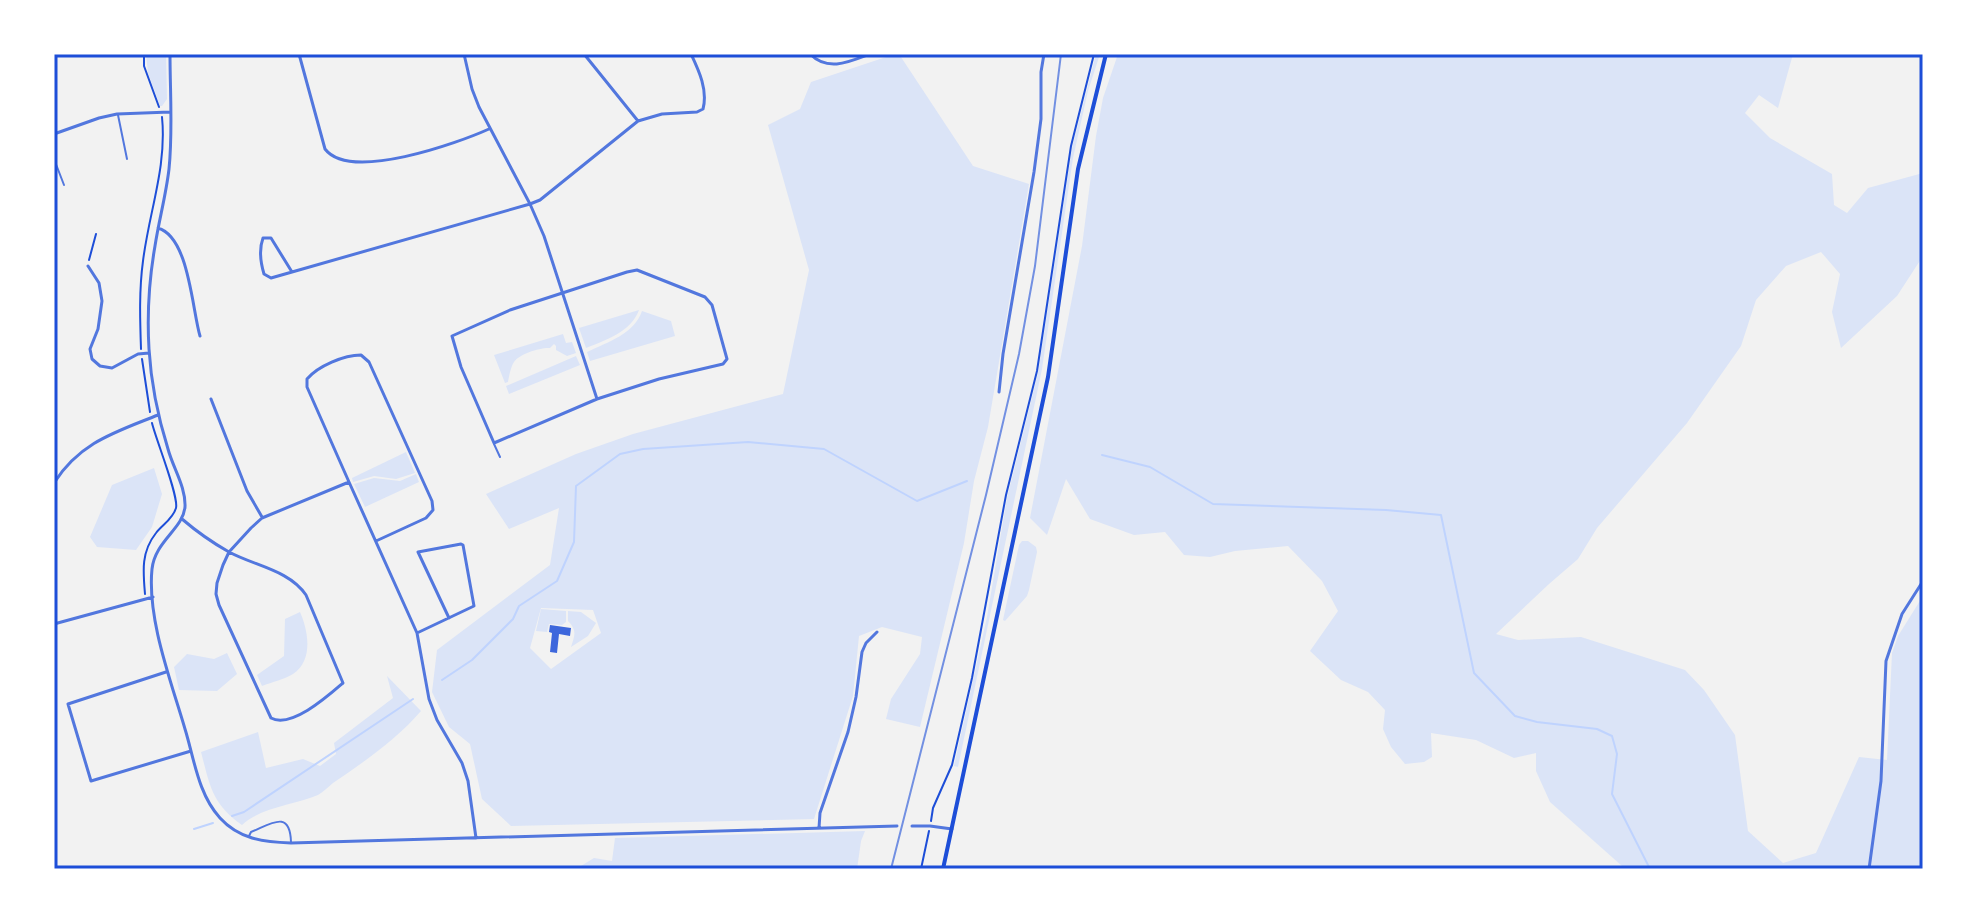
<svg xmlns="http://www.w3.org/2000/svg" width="1977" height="923" font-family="'Archivo Narrow',sans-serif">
<rect width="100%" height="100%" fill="#f2f2f2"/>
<path fill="#dbe4f7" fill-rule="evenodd" d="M146 54H166L167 99 162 106H160L148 73Z
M895 54H899L973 166 1029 184 988 427 974 481 964 543 920 727 886 719 891 699 920 654 922 637 882 627 859 636 853 696 814 819 511 826 482 799 470 744 449 727 432 692 437 650 550 565 559 508 509 529 486 494 576 454 633 434 783 394 809 270 768 125 800 109 811 82ZM541 608 593 610 601 633 551 669 530 648Z
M1096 54H1100L1088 91 1073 158 1042 369 958 767 954 766 987 617 1007 498 1038 373 1072 148Z
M1118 54H1793L1778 108 1759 95 1745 113 1770 138 1832 174 1834 205 1847 213 1868 188 1923 173V256L1897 296 1841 348 1832 312 1840 274 1821 252 1786 266 1756 300 1741 346 1687 423 1597 528 1578 559 1549 584 1496 634 1518 640 1581 637 1685 670 1704 690 1735 735 1748 831 1783 863 1816 853 1859 757 1887 760 1892 653 1898 636 1923 596V869H1696L1692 866 1686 869H1627L1622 866 1550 802 1536 771V753L1514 758 1476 740 1431 733 1432 757 1424 762 1405 764 1391 747 1383 729 1385 710 1368 692 1341 680 1310 651 1338 611 1322 581 1288 546 1235 551 1210 557 1184 555 1165 532 1134 535 1090 519 1066 479 1047 535 1030 518 1082 246 1096 136 1103 98Z
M639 310C631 332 606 340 586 348L579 328Z
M642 311 671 321 675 336 590 361 587 352C608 342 634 334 642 311Z
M563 334 566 343 572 342 576 353 567 356 556 350V346L554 344 550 348C541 347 519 354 514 362 511 366 509 376 508 382L505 383 494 355Z
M576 356 580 365 509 394 506 386Z
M406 452 415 473 396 479 374 476 353 482 352 478Z
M154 468 162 494 152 527 136 550 97 547 90 537 112 485Z
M416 474 419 482 365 507 354 484 374 478 400 481Z
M1022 541H1028L1036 547 1037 552 1029 590 1027 596 1005 621 1003 620 1019 545Z
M541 609 566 611V622L562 625 549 624 547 632 536 631Z
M568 611 581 612 596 623 588 636 571 647C575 635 577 630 568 621Z
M300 612C308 630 314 660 293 674 285 679 272 682 262 686L257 675 284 656 285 619Z
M227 653 237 674 217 691 179 690 174 667 187 654 214 659Z
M387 676 421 711C397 739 364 762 333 783 328 787 323 792 318 795 295 805 261 807 242 825 212 804 210 786 201 752L258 732 266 768 303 759 320 766 336 754 334 743 393 698Z
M865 831 861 841 857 869H576L594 858 612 861 615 838Z"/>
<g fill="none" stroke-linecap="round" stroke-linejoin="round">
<path stroke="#bfd3fe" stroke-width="2" d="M1102 455 1150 467 1213 504 1386 510 1441 515 1474 673 1515 716 1537 722 1597 729 1612 736 1617 754 1612 794 1650 869
M442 680 472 660 513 619 519 606 557 581 574 542 576 486 620 454 643 449 748 442 824 449 917 501 967 481
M232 816 244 812 413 699
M194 829 213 823"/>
</g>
<path fill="#3d67dc" d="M550 625 571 628 570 636 559 634 557 653 550 652 552 633 549 632Z"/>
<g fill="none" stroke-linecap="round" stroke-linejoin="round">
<path stroke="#1d4ed8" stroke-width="2" d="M144 54V66L159 107
M89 260 96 234
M141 349C140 320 139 290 143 261 149 212 167 167 162 117
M142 359 150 412
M145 594C143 571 141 552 156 533 162 525 173 519 176 508 179 496 156 440 152 423
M931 821 933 808 952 765 972 678 1006 495 1037 371 1071 146 1094 54
M921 869 929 831"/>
<path stroke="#5277de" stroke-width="2" d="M118 115 127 159
M54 159 64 185
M494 444 500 457
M249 836 251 832C271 824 290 809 291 842"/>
<path stroke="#5277de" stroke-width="3" d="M170 54C170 92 173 131 169 169 166 195 159 220 155 246 149 280 147 315 149 349 151 383 158 417 168 449 173 468 186 487 185 507 183 529 155 541 152 569 147 619 171 681 185 729 194 758 198 794 220 818 239 839 263 842 291 843L897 826
M299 54 325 149C350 182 458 143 489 129
M464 54 472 89 479 107 530 204 544 236 597 399
M584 54 638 121 662 114 697 112 703 109C708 90 699 71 691 54
M810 54C828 72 849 62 870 54
M54 134 99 118 117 114 170 112
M158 228C189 237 192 309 200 336
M88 266 99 283 102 301 98 329 90 349 92 359 100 366 112 368 138 354 149 353
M637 270 705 297 712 305 727 359 723 364 659 379 597 399 494 443 461 367 452 336 510 310 627 272Z
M292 272 271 278 264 274C261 264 259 249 263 238H271L292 272 530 204 540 200 638 121
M999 392 1003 354 1034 172 1041 119V72L1044 54
M211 399 247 491 262 517
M349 482 307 387V379C318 366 344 355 361 355L369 362 432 501 433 510 426 518 376 541
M54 483C80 442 116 432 158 415
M182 519C196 531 213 543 229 552 255 566 289 570 306 595L343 683C328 696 291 729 271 718L219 605 216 594 217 583 223 565 229 552 251 528 262 518 349 482 417 633 429 699 437 720 462 763 468 781 476 838
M54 624 153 597
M417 633 474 606 463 545 461 544 418 552 449 618
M166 672 68 704 91 781 191 751
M912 826H930L952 829
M819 828 820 813 848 732 856 697 862 652 866 643 877 632
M1869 869 1881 781 1886 661 1902 614 1923 581"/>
<path stroke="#1d4ed8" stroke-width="4" d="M943 869 1048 377 1078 169 1106 54"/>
<path stroke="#7290e2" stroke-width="2" d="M891 869 986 495 1019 354 1035 266 1061 54"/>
</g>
<rect width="1977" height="923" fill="none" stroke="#ffffff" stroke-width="112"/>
<rect x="56" y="56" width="1865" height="811" fill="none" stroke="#1d4ed8" stroke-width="3"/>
</svg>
